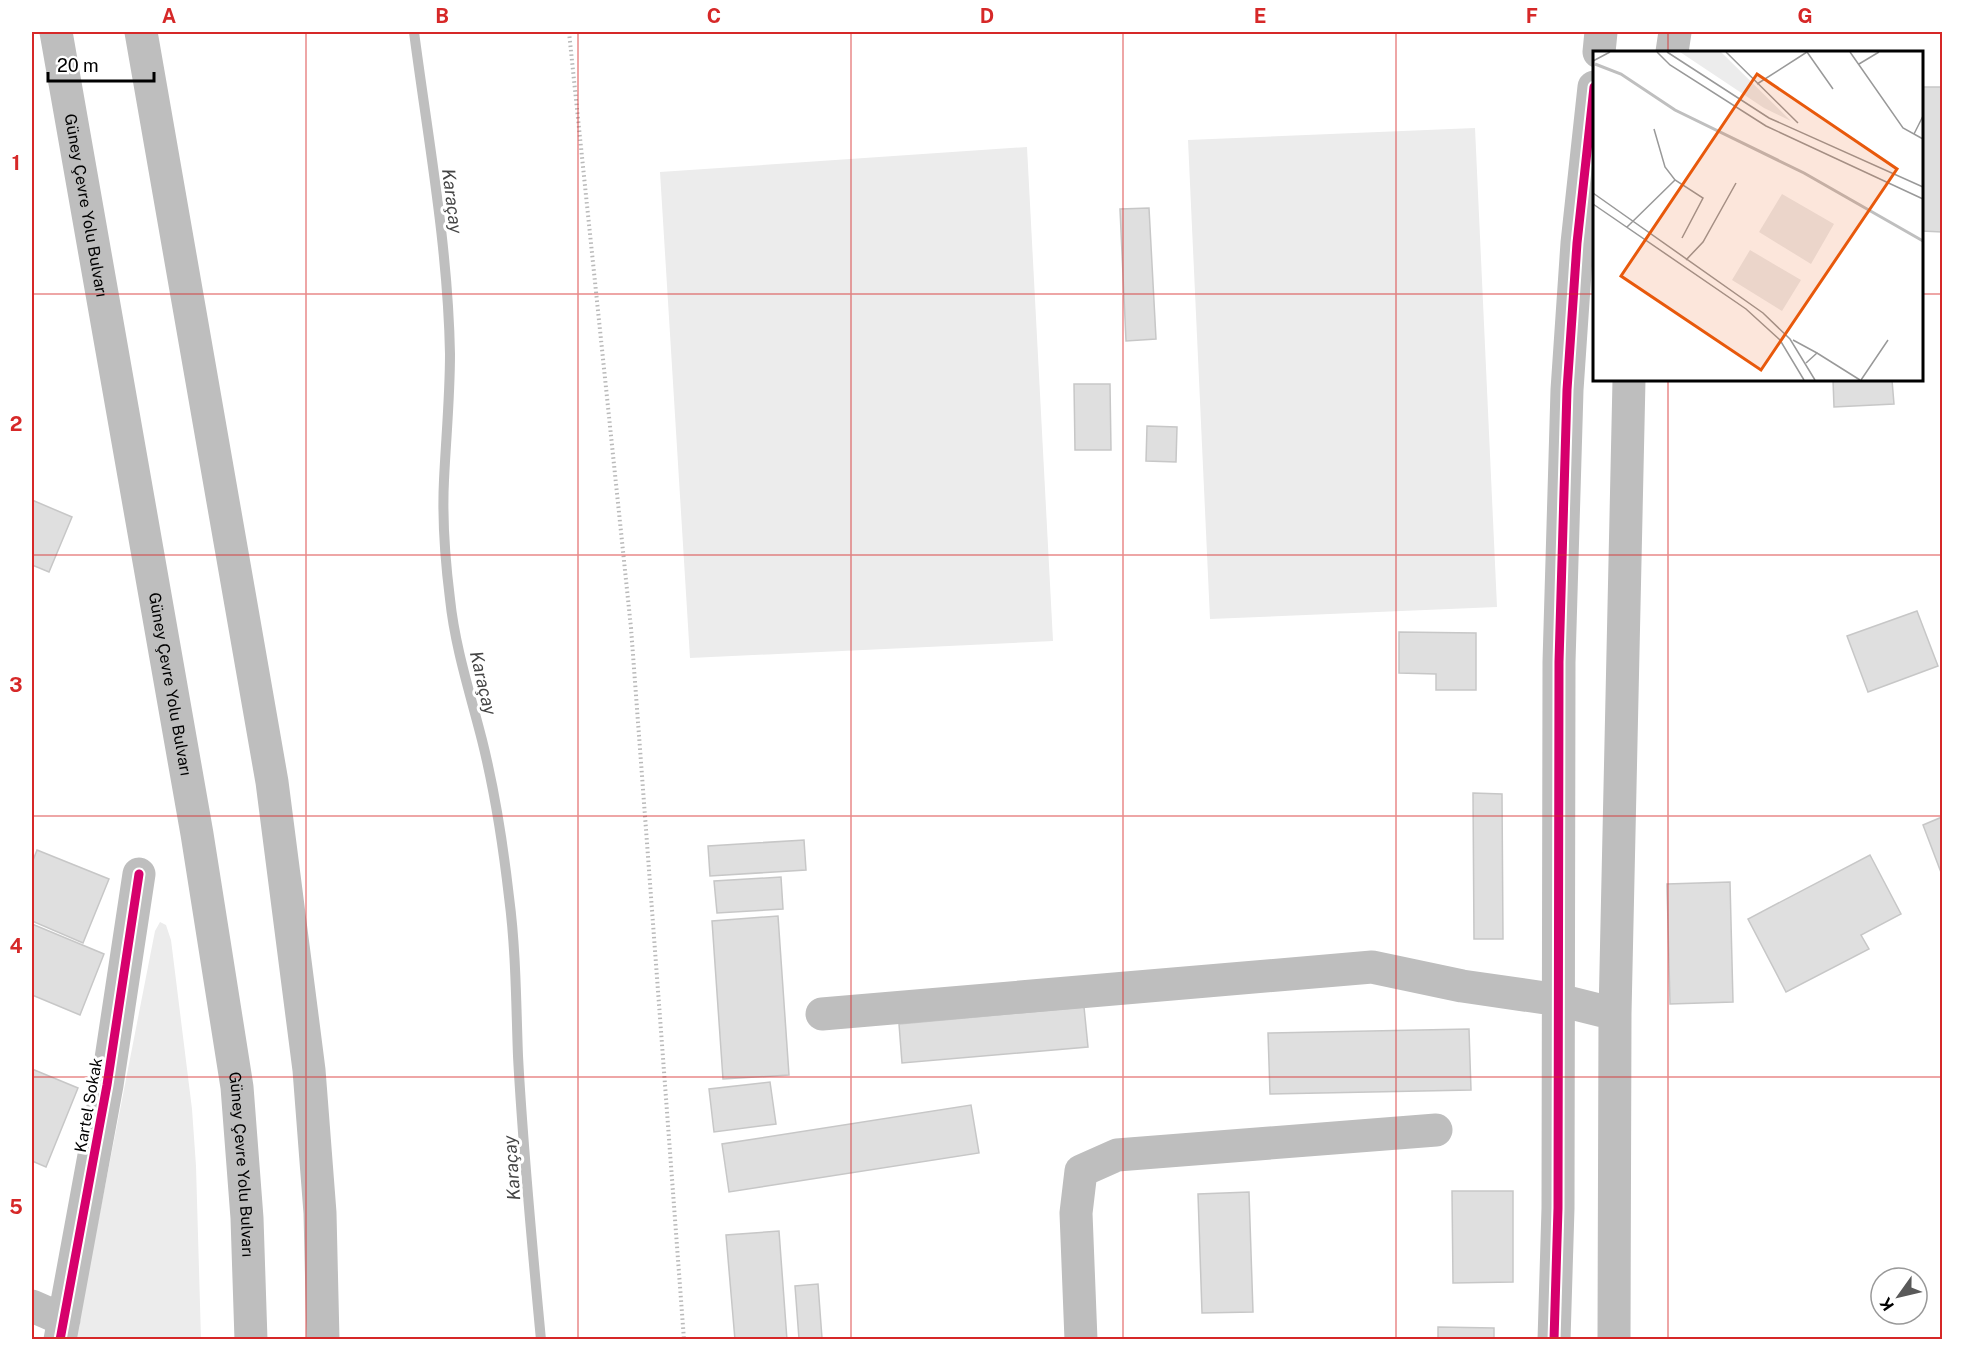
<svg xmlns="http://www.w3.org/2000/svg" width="1974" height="1371" font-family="'Public Sans',sans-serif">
<rect width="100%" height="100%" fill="#fff"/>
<path fill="#ececec" d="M1475 128 1497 607 1210 619 1188 140Z
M1027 147 1053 641 690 658 660 172Z
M160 922 166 925 171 940 192 1109 196 1166 201 1339 75 1340 155 931Z"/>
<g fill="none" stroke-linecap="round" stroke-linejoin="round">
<path stroke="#bfbfbf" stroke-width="10" d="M414 32C428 139 448 246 450 354 450 396 446 438 444 480 442 519 445 559 450 599 455 647 470 693 482 740 495 792 503 844 509 897 516 950 516 1003 518 1056 523 1150 532 1245 541 1340"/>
</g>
<path fill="#dfdfdf" stroke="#c7c7c7" stroke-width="1.5" d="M1922 87H1942V232L1922 231Z
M1149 208 1156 339 1126 341 1120 209Z
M1833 380H1892L1894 404 1834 407Z
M1074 384H1110L1111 450H1075Z
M1147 426 1177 427 1176 462 1146 461Z
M32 500 72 517 49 572 32 565Z
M1917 611 1938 666 1868 692 1847 636Z
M1399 632 1476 633V690H1436V674L1399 673Z
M1473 793 1502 794 1503 939H1474Z
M1942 817V875L1923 825Z
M804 840 806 870 710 876 708 846Z
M37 850 109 879 83 943 32 921V863Z
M1870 855 1901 914 1861 935 1869 949 1786 992 1748 919Z
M781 877 783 909 717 913 714 881Z
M1730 882 1733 1002 1670 1004 1667 884Z
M778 916 789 1075 723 1079 712 921Z
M32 924 104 954 80 1015 32 995Z
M1084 1007 1088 1047 902 1063 899 1024Z
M1469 1029 1471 1090 1270 1094 1268 1033Z
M32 1069 78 1088 46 1167 32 1161Z
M770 1082 776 1124 714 1132 709 1089Z
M971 1105 979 1153 729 1192 722 1144Z
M1452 1191H1513V1282L1453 1283Z
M1249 1192 1253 1312 1202 1313 1198 1194Z
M779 1231 787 1340H735L726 1235Z
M818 1284 822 1338 799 1339 795 1286Z
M1438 1327 1494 1328V1340H1438Z"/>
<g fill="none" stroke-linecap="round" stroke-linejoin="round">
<path stroke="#b9b9b9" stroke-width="4" stroke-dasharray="1.5 3" stroke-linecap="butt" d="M569 32 631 628 684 1340"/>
<path stroke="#bebebe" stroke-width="33" d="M1599 52 1601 32
M1672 52 1675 32
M822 1014 1372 967 1462 986 1559 1000 1615 1014
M32 1306 64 1320
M60 1340 107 1085 139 874
M1081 1340 1076 1213 1081 1171 1117 1155 1436 1130
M1554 1340 1558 1208 1559 662 1567 390 1577 243 1594 87
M1614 1340 1615 1014 1629 380"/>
<g stroke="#bebebe" stroke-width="33">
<path id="s1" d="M56 32 197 834 237 1087 247 1218 251 1340"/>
<path d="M141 32 272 782 309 1070 320 1213 323 1340"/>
</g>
<g stroke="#fff" stroke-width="13">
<path id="cycleway" d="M60 1340 107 1085 139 874
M1554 1340 1558 1208 1559 662 1567 390 1577 243 1594 87"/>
</g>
<use href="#cycleway" stroke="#d6006c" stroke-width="9"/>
</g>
<path fill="none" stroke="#d62828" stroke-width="1.5" stroke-opacity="0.55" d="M306 32V1340M578 32V1340M851 32V1340M1123 32V1340M1396 32V1340M1668 32V52M32 294H1594M1922 294H1942M1668 380V1340M32 555H1942M32 816H1942M32 1077H1942"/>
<g text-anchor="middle" stroke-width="6" stroke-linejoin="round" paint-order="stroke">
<g font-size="16" fill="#000" stroke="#fff">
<text dy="6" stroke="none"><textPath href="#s1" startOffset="176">Güney Çevre Yolu Bulvarı</textPath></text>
<text dy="6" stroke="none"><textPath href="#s1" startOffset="662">Güney Çevre Yolu Bulvarı</textPath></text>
<text transform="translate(88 1105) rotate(-80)" y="6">Kartel Sokak</text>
<text dy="6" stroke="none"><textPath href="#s1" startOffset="1148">Güney Çevre Yolu Bulvarı</textPath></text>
</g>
<g font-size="18" font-style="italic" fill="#444" stroke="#fff">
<text transform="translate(452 201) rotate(83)" y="6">Karaçay</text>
<text transform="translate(483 683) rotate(77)" y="6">Karaçay</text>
<text transform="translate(512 1168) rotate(-94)" y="6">Karaçay</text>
</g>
</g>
<g transform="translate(1593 51)">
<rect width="330" height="330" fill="#fff"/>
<path d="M87 1H128L198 70 171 57ZM189 143 241 173 218 213 166 181ZM157 199 208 229 189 260 139 229Z" fill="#ececec"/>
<path fill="none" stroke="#bfbfbf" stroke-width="3" d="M2 13 28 23 82 59 211 122 330 190"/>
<path fill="none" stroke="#999" stroke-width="1.5" d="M64 1 77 14 173 75 330 148M74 1 176 67 330 136M133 1 205 72M214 1 240 38M257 1 310 77 330 88M0 10 17 1M266 13 286 1M164 33 214 1M61 78 72 116 82 129 110 147 89 187M321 83 330 65M0 142 170 262 197 288 222 329M0 153 153 258 187 289 211 329M34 176 82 129M93 209 110 191 143 132M200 289 224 302 213 312M224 302 267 329M268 329 295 289"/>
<path fill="#e8590c" fill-opacity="0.15" stroke="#e8590c" stroke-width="3" d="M164 23 304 118 168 319 28 225Z"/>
<rect width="330" height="330" fill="none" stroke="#000" stroke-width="3"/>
</g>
<rect width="1974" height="1371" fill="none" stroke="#ffffff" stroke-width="66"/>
<g transform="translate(1899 1296) rotate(236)"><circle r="28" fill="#ffffff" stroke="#999999" stroke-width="1.5"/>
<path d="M0-4.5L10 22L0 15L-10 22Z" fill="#595959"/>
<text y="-9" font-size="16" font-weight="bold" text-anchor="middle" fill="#000000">K</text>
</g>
<path d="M48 72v9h106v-9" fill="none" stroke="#000000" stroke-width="3"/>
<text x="57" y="72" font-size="18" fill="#000000" stroke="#ffffff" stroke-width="4.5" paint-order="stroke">20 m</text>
<rect x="33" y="33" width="1908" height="1305" fill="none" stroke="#d62828" stroke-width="2"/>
<g font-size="20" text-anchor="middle" font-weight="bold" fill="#d62828">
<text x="169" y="23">A</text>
<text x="442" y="23">B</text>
<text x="714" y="23">C</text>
<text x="987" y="23">D</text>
<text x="1260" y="23">E</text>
<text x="1532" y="23">F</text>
<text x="1805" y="23">G</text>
<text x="16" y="170">1</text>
<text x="16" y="431">2</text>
<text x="16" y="692">3</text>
<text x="16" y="953">4</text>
<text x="16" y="1214">5</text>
</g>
</svg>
